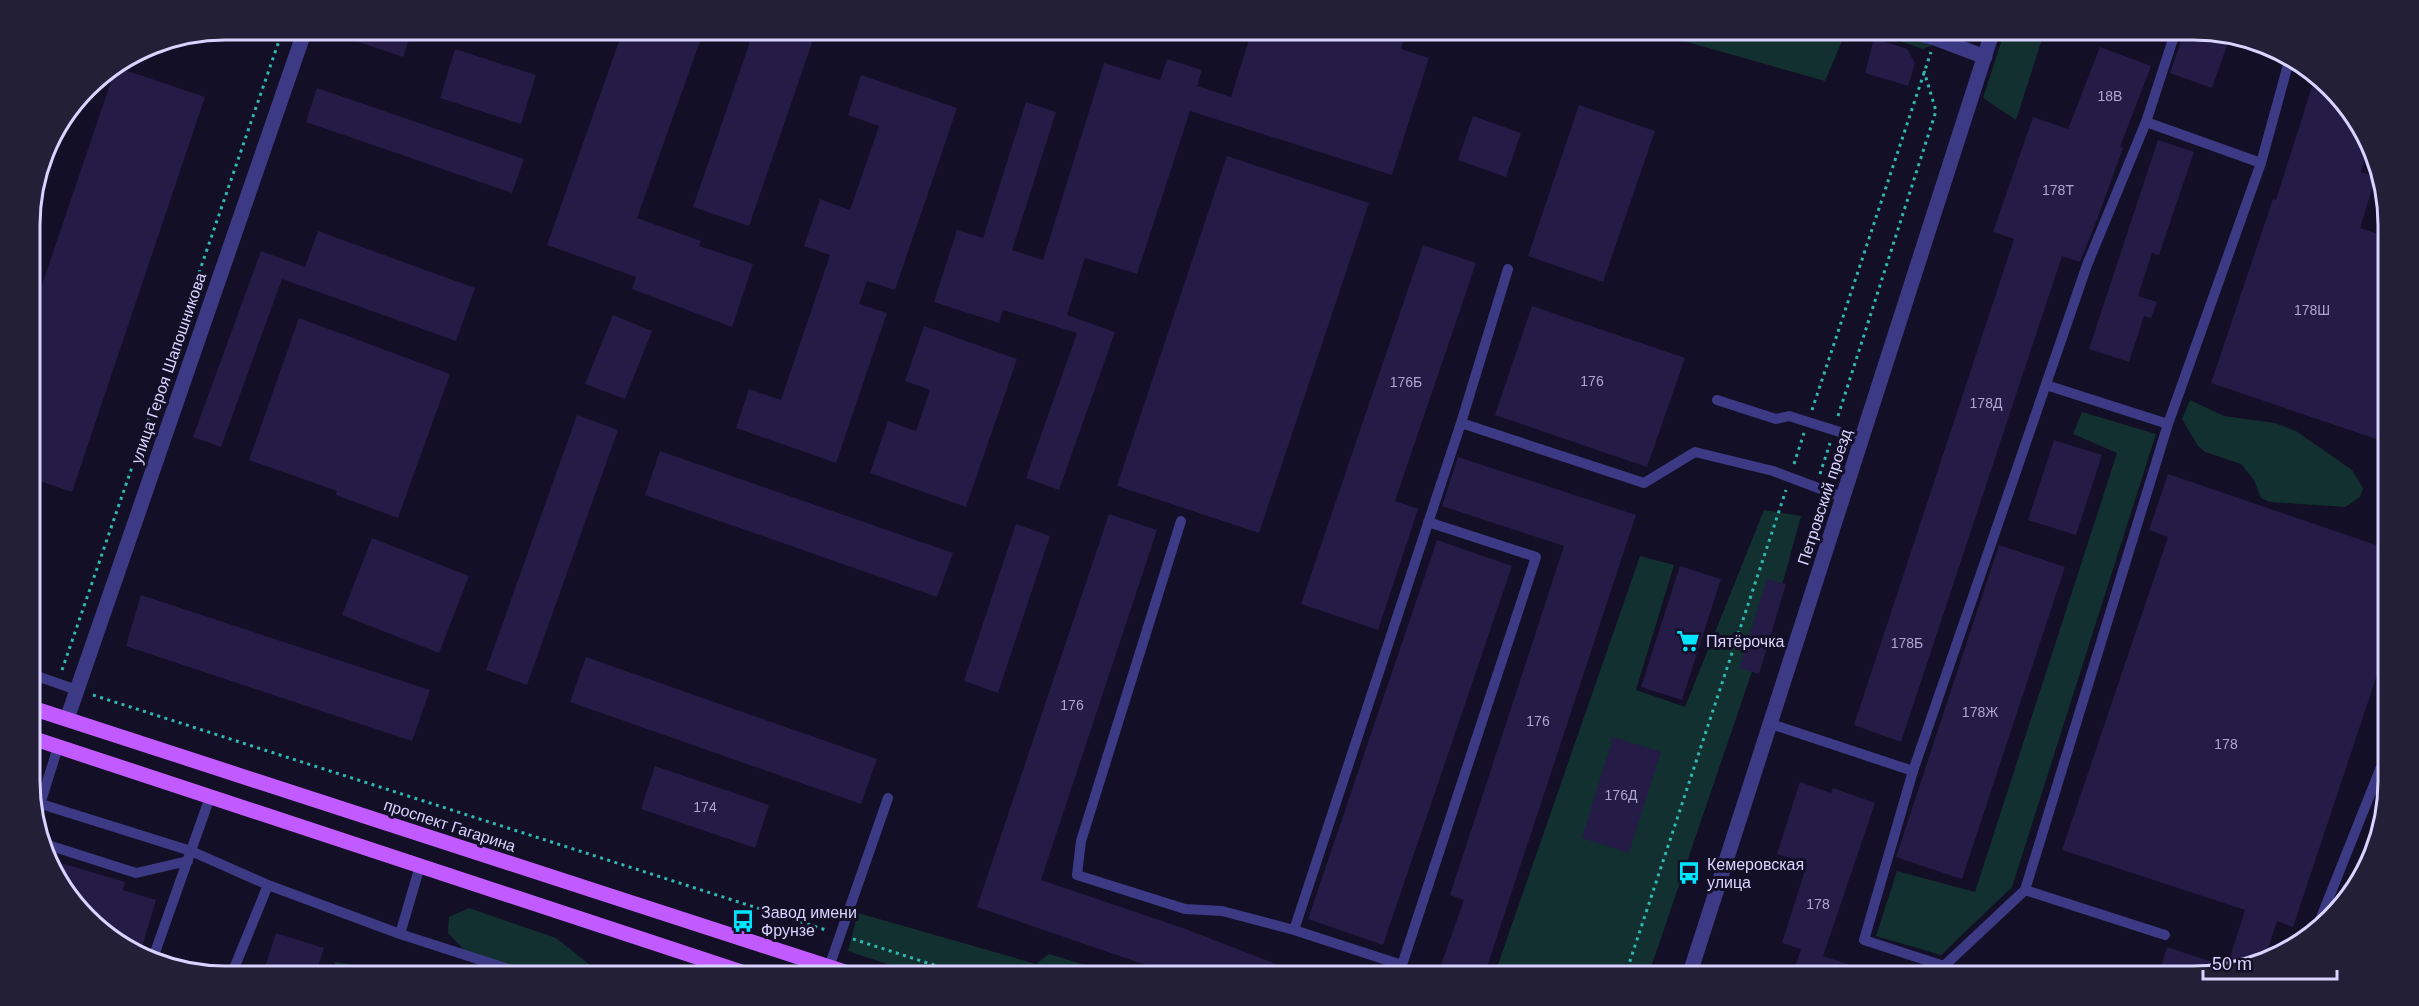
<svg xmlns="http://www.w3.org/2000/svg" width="2419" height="1006" font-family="Arial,sans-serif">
<rect width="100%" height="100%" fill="#130f26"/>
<path fill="#12302f" d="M1645 30H1827L1842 41 1825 81Z
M1880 30H1971L1923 49 1879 34Z
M2005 30H2045L2016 120 1983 98Z
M2190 400 2224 416 2275 423 2296 431 2352 470 2363 488 2360 497 2345 507 2270 502 2261 498 2254 480 2241 464 2205 452 2198 446 2182 419Z
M2082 412 2156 434 2012 887 1941 955 1876 936 1897 871 1975 892 2117 453 2073 434Z
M1764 510 1801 516 1784 578 1648 976H1494L1640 556 1674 565 1636 690 1685 707Z
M469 908 556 938 590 965 652 976H541L469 955 448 933 449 917Z
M858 913 1036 964 1049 954 1121 976H923L848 951Z
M335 962 427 976H330Z"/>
<path fill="#241b47" d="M330 30H412L403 57 329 32Z
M623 30H704L637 218 701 241 699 246 753 264 732 327 632 289 636 277 547 245Z
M754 30H794L814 37 749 226 693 207Z
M1252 30H1407L1401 49 1429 58 1392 175 1190 111 1137 274 1085 258 1067 315 1115 332 1059 490 1026 478 1077 333 1003 310 999 323 934 302 957 230 983 238 1026 102 1056 112 1012 250 1043 260 1104 63 1160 80 1167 59 1202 70 1197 86 1231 97Z
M2185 30 2230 37 2212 88 2170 73Z
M1874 38 1907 49 1915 63 1908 86 1865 73Z
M2100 47 2151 66 2120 147 2123 148 2098 217 2080 262 2062 256 1901 742 1854 725 2014 239 1993 232 2033 117 2068 129Z
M455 49 536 75 521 124 440 98Z
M116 67 205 97 72 492 31 478V317Z
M861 75 957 108 895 290 867 281 859 304 887 313 836 463 736 428 749 389 781 400 830 255 804 246 820 199 850 210 879 126 848 115Z
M2314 80 2349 107 2367 152 2361 172 2376 177 2360 228 2387 237 2388 443 2211 383 2273 199 2276 200Z
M317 88 524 159 512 193 306 122Z
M1579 105 1655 131 1603 282 1528 256Z
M1473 116 1521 133 1506 177 1458 160Z
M2158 140 2194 152 2159 255 2152 253 2138 296 2157 302 2151 318 2144 316 2129 362 2089 349Z
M1227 156 1369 203 1259 533 1117 486Z
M318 231 475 288 456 341 282 279 221 447 193 437 261 251 305 267Z
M1423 245 1476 263 1395 501 1418 509 1378 630 1301 604Z
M1532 306 1685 358 1647 467 1495 415Z
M613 315 652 331 625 399 585 384Z
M299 318 450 374 398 518 336 495 337 491 249 460Z
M924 326 1017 359 966 507 870 473 888 421 916 431 930 390 905 381Z
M577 415 618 430 527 685 486 670Z
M2054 440 2102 455 2076 535 2028 520Z
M660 451 953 553 937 597 645 495Z
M1458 457 1636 515 1484 976H1437L1464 900 1450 895 1564 546 1442 506Z
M2168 474 2388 549 2389 639 2293 927 2277 921 2266 955 2206 976H2158L2167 947 2227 967 2245 910 2062 850 2168 537 2149 530Z
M1109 514 1157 530 1041 880 1183 928 1307 976H1178L977 907Z
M1016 524 1050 536 998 693 964 681Z
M372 538 469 576 439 653 342 615Z
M1437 540 1512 566 1383 945 1308 919Z
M1999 545 2065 567 1962 879 1896 857Z
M1680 566 1721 579 1682 700 1641 687Z
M1767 579 1786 584 1759 674 1739 668Z
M141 595 430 690 412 741 126 646Z
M586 657 877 759 861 804 570 702Z
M1613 737 1661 752 1629 853 1582 838Z
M655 766 769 805 755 848 641 809Z
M1800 782 1831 793 1833 788 1875 803 1823 956 1874 973V976H1792L1801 949 1782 943 1807 864 1777 854Z
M54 861 125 882 123 890 156 900 140 953 71 900Z
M276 933 324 948 315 976H262Z"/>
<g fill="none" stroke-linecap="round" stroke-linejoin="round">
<path stroke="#2fb8b0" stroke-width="3" stroke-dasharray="3 4.5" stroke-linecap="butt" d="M1812 410 1931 52
M1838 416 1936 111 1924 71
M1794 464 1804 433
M1820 474 1830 443
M62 670 280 38V30
M93 695 826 930
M853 939 968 976
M1625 976 1786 490"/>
<path stroke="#3d3a85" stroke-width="10" d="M2146 122 2176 30
M2046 385 2168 424
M1717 400 1776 419 1789 416 1862 439
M1461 423 1644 483 1695 452 1773 471 1842 497
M1181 521 1081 841 1077 875 1185 909 1222 911 1294 930 1461 423 1508 269
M31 674 77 690
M1771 724 1913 771
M41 804 191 851 268 885 400 934 515 971 514 976
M36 817 58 747
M48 845 136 873 188 861
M2025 890 1944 966 1864 940 1913 771 2087 265 2146 122 2261 163
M1294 930 1402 965 1536 557 1428 522
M2316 930 2389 747
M400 934 420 866
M2165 935 2025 890 2168 424 2261 163 2289 61
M152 961 210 797
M829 967 888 798
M231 976 268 885"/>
<path stroke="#3d3a85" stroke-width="15" d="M1905 30 1935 38 1985 57
M67 719 305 30
M1689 976 1993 30"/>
<path stroke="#c25bff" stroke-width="15" d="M32 708 857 976
M32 738 754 976"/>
</g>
<defs>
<g id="supermarket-bare" transform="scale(1.8)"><path d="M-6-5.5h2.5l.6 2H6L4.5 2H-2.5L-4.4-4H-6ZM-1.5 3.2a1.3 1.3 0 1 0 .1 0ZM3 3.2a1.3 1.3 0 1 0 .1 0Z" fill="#00e5ff" stroke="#130f26" stroke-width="2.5" paint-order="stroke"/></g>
<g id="bus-bare" transform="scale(1.8)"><path d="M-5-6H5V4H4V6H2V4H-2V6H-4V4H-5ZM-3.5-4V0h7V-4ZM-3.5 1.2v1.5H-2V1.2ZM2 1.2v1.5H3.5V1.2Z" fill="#00e5ff" stroke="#130f26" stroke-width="2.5" paint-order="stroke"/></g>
</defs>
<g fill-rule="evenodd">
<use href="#supermarket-bare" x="1688" y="641"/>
<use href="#bus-bare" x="1689" y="873"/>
<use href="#bus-bare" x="743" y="921"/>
</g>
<g text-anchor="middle" stroke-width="6" stroke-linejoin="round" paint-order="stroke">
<g font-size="14" fill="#aca6d1">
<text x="2110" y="101">18В</text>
<text x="2058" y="195">178Т</text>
<text x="2312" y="315">178Ш</text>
<text x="1592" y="386">176</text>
<text x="1406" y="387">176Б</text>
<text x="1986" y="408">178Д</text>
<text x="1907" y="648">178Б</text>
<text x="1072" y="710">176</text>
<text x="1980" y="717">178Ж</text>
<text x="1538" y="726">176</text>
<text x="2226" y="749">178</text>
<text x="1621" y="800">176Д</text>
<text x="705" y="812">174</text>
<text x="1818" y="909">178</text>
</g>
<g font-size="16" fill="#d9d4ff" stroke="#130f26">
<text transform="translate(168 368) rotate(-71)" y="6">улица Героя Шапошникова</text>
<text transform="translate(1824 497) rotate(-72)" y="6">Петровский проезд</text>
<text transform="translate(450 825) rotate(18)" y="6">проспект Гагарина</text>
</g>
<g font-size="16" fill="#d9d4ff" stroke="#130f26" text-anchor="start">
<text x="1706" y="647">Пятёрочка</text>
<text x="1707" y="870">Кемеровская<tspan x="1707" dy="18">улица</tspan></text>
<text x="761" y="918">Завод имени<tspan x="761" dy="18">Фрунзе</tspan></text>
</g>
</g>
<path d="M0 0H2419V1006H0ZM225 40H2193A185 185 0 0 1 2378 225V781A185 185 0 0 1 2193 966H225A185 185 0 0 1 40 781V225A185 185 0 0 1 225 40Z" fill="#231f37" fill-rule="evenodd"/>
<path fill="none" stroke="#d9d4ff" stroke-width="3" d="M225 40H2193A185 185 0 0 1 2378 225V781A185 185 0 0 1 2193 966H225A185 185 0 0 1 40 781V225A185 185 0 0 1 225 40Z"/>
<path d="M2203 970v9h134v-9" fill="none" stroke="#d9d4ff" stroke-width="3"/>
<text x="2212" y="970" font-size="18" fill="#d9d4ff" stroke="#130f26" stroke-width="4.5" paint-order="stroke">50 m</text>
</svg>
